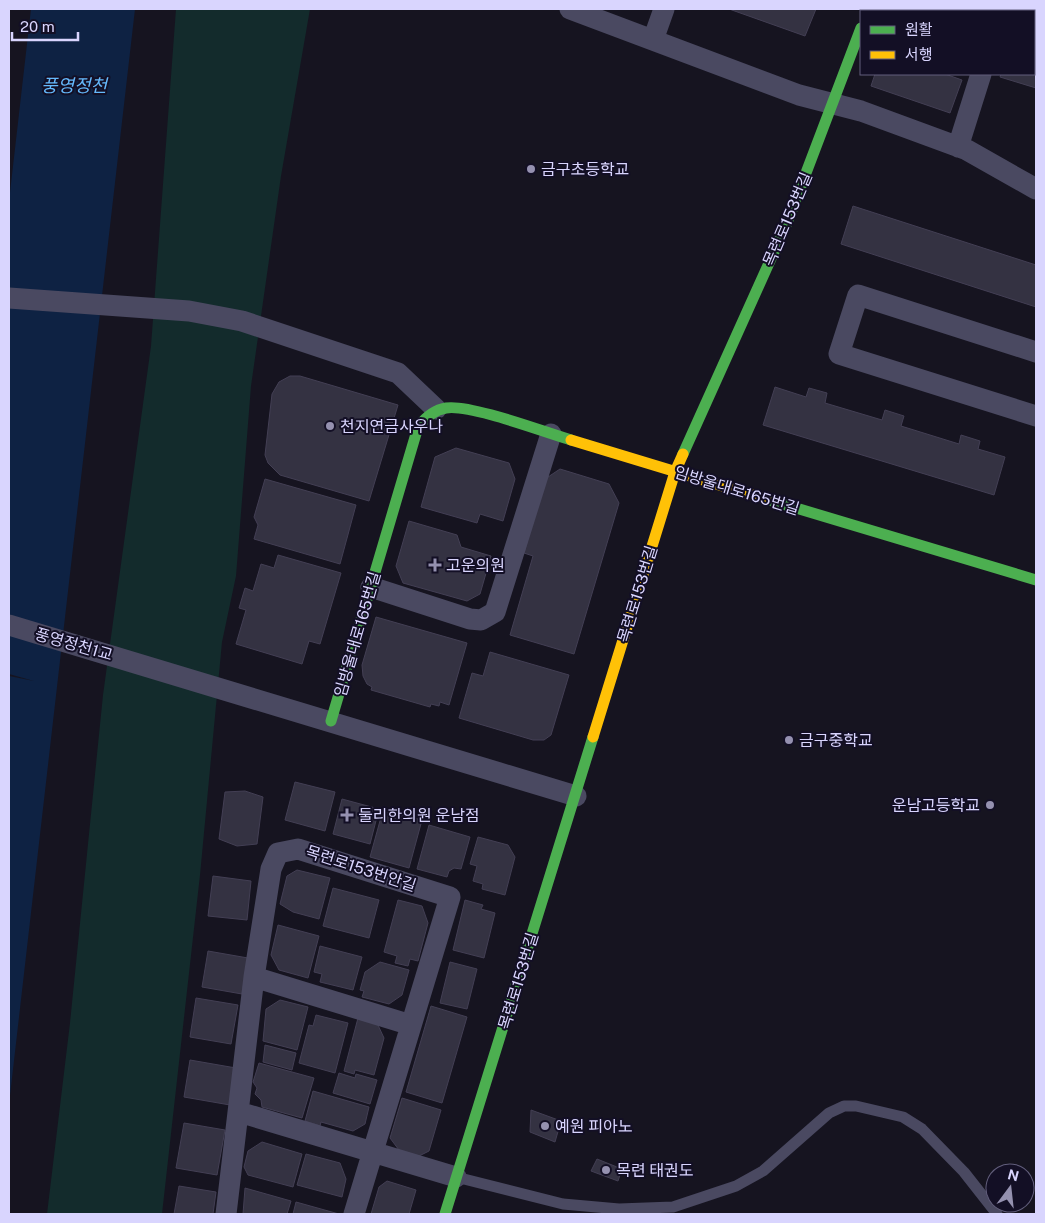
<svg xmlns="http://www.w3.org/2000/svg" width="1045" height="1223" font-family="'Public Sans','Noto Sans KR',sans-serif">
<rect width="100%" height="100%" fill="#161420"/>
<path fill="#132b2c" d="M176 9H310L281 176 251 386 236 576 222 642 200 875 162 1214H47L70 1023 103 695 151 346Z"/>
<path fill="#0e2243" d="M31 9H135L9 1104V676L34 681 9 674V201Z"/>
<path fill="#343242" stroke="#433f54" d="M729 9H816L805 36Z
M897 9H940L939 11H897Z
M1034 45 1036 46V88L1000 77 1001 74H1034Z
M875 74H945L962 80 950 113 871 86Z
M853 206 1036 265V307L841 244Z
M290 376H300L398 405 369 501 280 475 268 463 265 455 272 394 279 382Z
M775 387 806 397 809 388 827 393 825 403 882 420 885 410 904 416 901 426 959 444 961 435 980 441 978 449 1005 457 994 495 763 425Z
M456 448 509 463 515 479 503 521 480 514 477 523 421 507 435 457Z
M560 469 609 484 619 503 574 654 510 635 533 556 524 553 545 479Z
M265 479 356 505 340 564 254 539 258 525 254 517Z
M409 521 457 535 461 547 491 556 480 594 467 601 403 583 396 566Z
M278 555 341 573 320 644 309 641 302 664 236 644 246 610 239 608 245 588 253 591 261 564 274 568Z
M376 617 467 643 449 705 440 702 439 706 431 704 430 707 371 690 372 687 367 684 363 676 362 665Z
M490 652 569 675 551 735 544 740H533L459 718 472 673 483 676Z
M295 782 335 792 325 831 285 820Z
M245 791 263 797 257 844 237 846 219 839 225 792Z
M342 799 379 809 370 844 333 834Z
M383 810 422 820 409 868 370 857Z
M429 825 470 837 461 869 454 868 449 871 447 877 417 869Z
M478 837 508 845 515 857 505 895 482 889 483 884 473 881 477 866 470 864Z
M297 870 330 878 319 919 293 912 280 904 287 876Z
M213 876 251 881 247 920 208 916Z
M333 888 379 900 369 938 323 926Z
M398 900 422 906 428 923 418 961 410 959 408 966 395 963 397 956 384 952Z
M465 900 483 905 481 909 495 913 484 958 453 950Z
M278 925 319 936 308 978 279 970 271 955Z
M320 946 362 957 353 990 320 982 322 974 314 972Z
M208 951 248 958 242 994 202 987Z
M380 962 409 970 402 995 389 1004 362 997 364 991 360 990 365 972Z
M450 962 477 969 467 1009 440 1003Z
M196 998 238 1005 231 1044 190 1037Z
M280 1000 308 1007 297 1050 263 1041 266 1009Z
M431 1006 467 1017 442 1103 406 1092Z
M316 1015 348 1023 335 1073 299 1063 309 1025 313 1026Z
M358 1018 377 1023 384 1038 374 1075 355 1070 354 1074 344 1071Z
M265 1045 296 1053 292 1070 263 1062Z
M190 1060 236 1068 230 1105 184 1097Z
M259 1063 314 1078 302 1118 262 1107 261 1100 255 1094 257 1088 253 1082Z
M339 1073 355 1078 356 1074 377 1080 370 1104 333 1093Z
M313 1091 369 1107 365 1124 353 1131 321 1122 320 1126 305 1121Z
M402 1098 441 1110 429 1151 419 1156 399 1150 390 1138Z
M531 1110 561 1121 555 1142 530 1132Z
M184 1123 225 1130 217 1175 176 1168Z
M262 1142 302 1154 293 1187 248 1175 244 1167 248 1151Z
M306 1154 340 1163 346 1179 342 1197 297 1185Z
M597 1159 622 1169 618 1181 591 1171Z
M387 1181 416 1190 409 1214H371L379 1187Z
M179 1186 216 1192 213 1214H174Z
M245 1188 291 1201 287 1214H243Z
M296 1202 339 1214H293Z"/>
<g fill="none" stroke-linecap="round" stroke-linejoin="round">
<path stroke="#4a4961" stroke-width="11" d="M456 1177 563 1204 619 1209 673 1207 736 1186 763 1171 829 1113 844 1106H856L903 1117 922 1129 964 1172 997 1214"/>
<path stroke="#4a4961" stroke-width="21" d="M570 9 799 95 861 111 967 150 1036 189
M1001 11 1002 9
M653 40 664 9
M958 147 981 74
M9 298 189 311 242 321 398 373 436 409
M1036 352 858 295 839 354 1036 416
M371 587 470 619 481 620 495 612 551 434
M9 625 576 796
M254 977 411 1025
M239 1112 456 1177
M226 1214 254 977 271 869 278 853 298 849 450 897 354 1214"/>
<path stroke="#4caf50" stroke-width="11" d="M683 454 787 223 861 28
M766 499 1036 580
M331 721 418 427C425 418 433 410 446 408 470 404 544 432 571 440
M445 1214 593 737"/>
<path stroke="#ffc107" stroke-width="11" d="M571 440 766 499
M593 737 675 472 683 454"/>
</g>
<g fill="#9591b0" stroke="#130f25" stroke-width="2">
<circle cx="531" cy="169" r="5"/>
<circle cx="330" cy="426" r="5"/>
<path d="M432.5 557.5h5v5h5v5h-5v5h-5v-5h-5v-5h5z"/>
<circle cx="789" cy="740" r="5"/>
<circle cx="990" cy="805" r="5"/>
<path d="M344.5 807.5h5v5h5v5h-5v5h-5v-5h-5v-5h5z"/>
<circle cx="545" cy="1126" r="5"/>
<circle cx="606" cy="1170" r="5"/>
</g>
<g text-anchor="middle" stroke-width="4" stroke-linejoin="round" paint-order="stroke">
<g font-size="16" fill="#d9d5fe" stroke="#130f25" text-anchor="start">
<text x="541" y="175">금구초등학교</text>
<text x="340" y="432">천지연금사우나</text>
<text x="446" y="571">고운의원</text>
<text x="799" y="746">금구중학교</text>
<text x="980" y="811" text-anchor="end">운남고등학교</text>
<text x="358" y="821">둘리한의원 운남점</text>
<text x="555" y="1132">예원 피아노</text>
<text x="616" y="1176">목련 태권도</text>
</g>
<g font-size="16" fill="#d9d5fe" stroke="#130f25">
<text transform="translate(787 219) rotate(-67)" y="6">목련로153번길</text>
<text transform="translate(737 490) rotate(17)" y="6">임방울대로165번길</text>
<text transform="translate(637 594) rotate(-73)" y="6">목련로153번길</text>
<text transform="translate(357 634) rotate(-74)" y="6">임방울대로165번길</text>
<text transform="translate(74 644) rotate(16)" y="6">풍영정천1교</text>
<text transform="translate(361 868) rotate(18)" y="6">목련로153번안길</text>
<text transform="translate(518 981) rotate(-73)" y="6">목련로153번길</text>
</g>
<g font-size="18" font-style="italic" fill="#65b9fc" stroke="#130f25">
<text x="74" y="92">풍영정천</text>
</g>
</g>
<rect width="1045" height="1223" fill="none" stroke="#d9d5fe" stroke-width="20"/>
<rect x="860" y="10" width="175" height="65" fill="#130f25" stroke="#625e7c"/>
<rect x="870" y="26" width="25" height="8" fill="#4caf50" stroke="#625e7c"/>
<text x="905" y="35" font-size="15" fill="#d9d5fe">원활</text>
<rect x="870" y="51" width="25" height="8" fill="#ffc107" stroke="#625e7c"/>
<text x="905" y="60" font-size="15" fill="#d9d5fe">서행</text>
<g transform="translate(1010 1188) rotate(15)"><circle r="24" fill="#130f25" stroke="#625e7c"/>
<path d="M0-4L9 19L0 12L-9 19Z" fill="#9591b0"/>
<text y="-8" font-size="14" font-weight="bold" text-anchor="middle" fill="#d9d5fe">N</text>
</g>
<path d="M12 32v8h66v-8" fill="none" stroke="#d9d5fe" stroke-width="2.5"/>
<text x="20" y="32" font-size="15" fill="#d9d5fe" stroke="#130f25" stroke-width="4" paint-order="stroke">20 m</text>
</svg>
